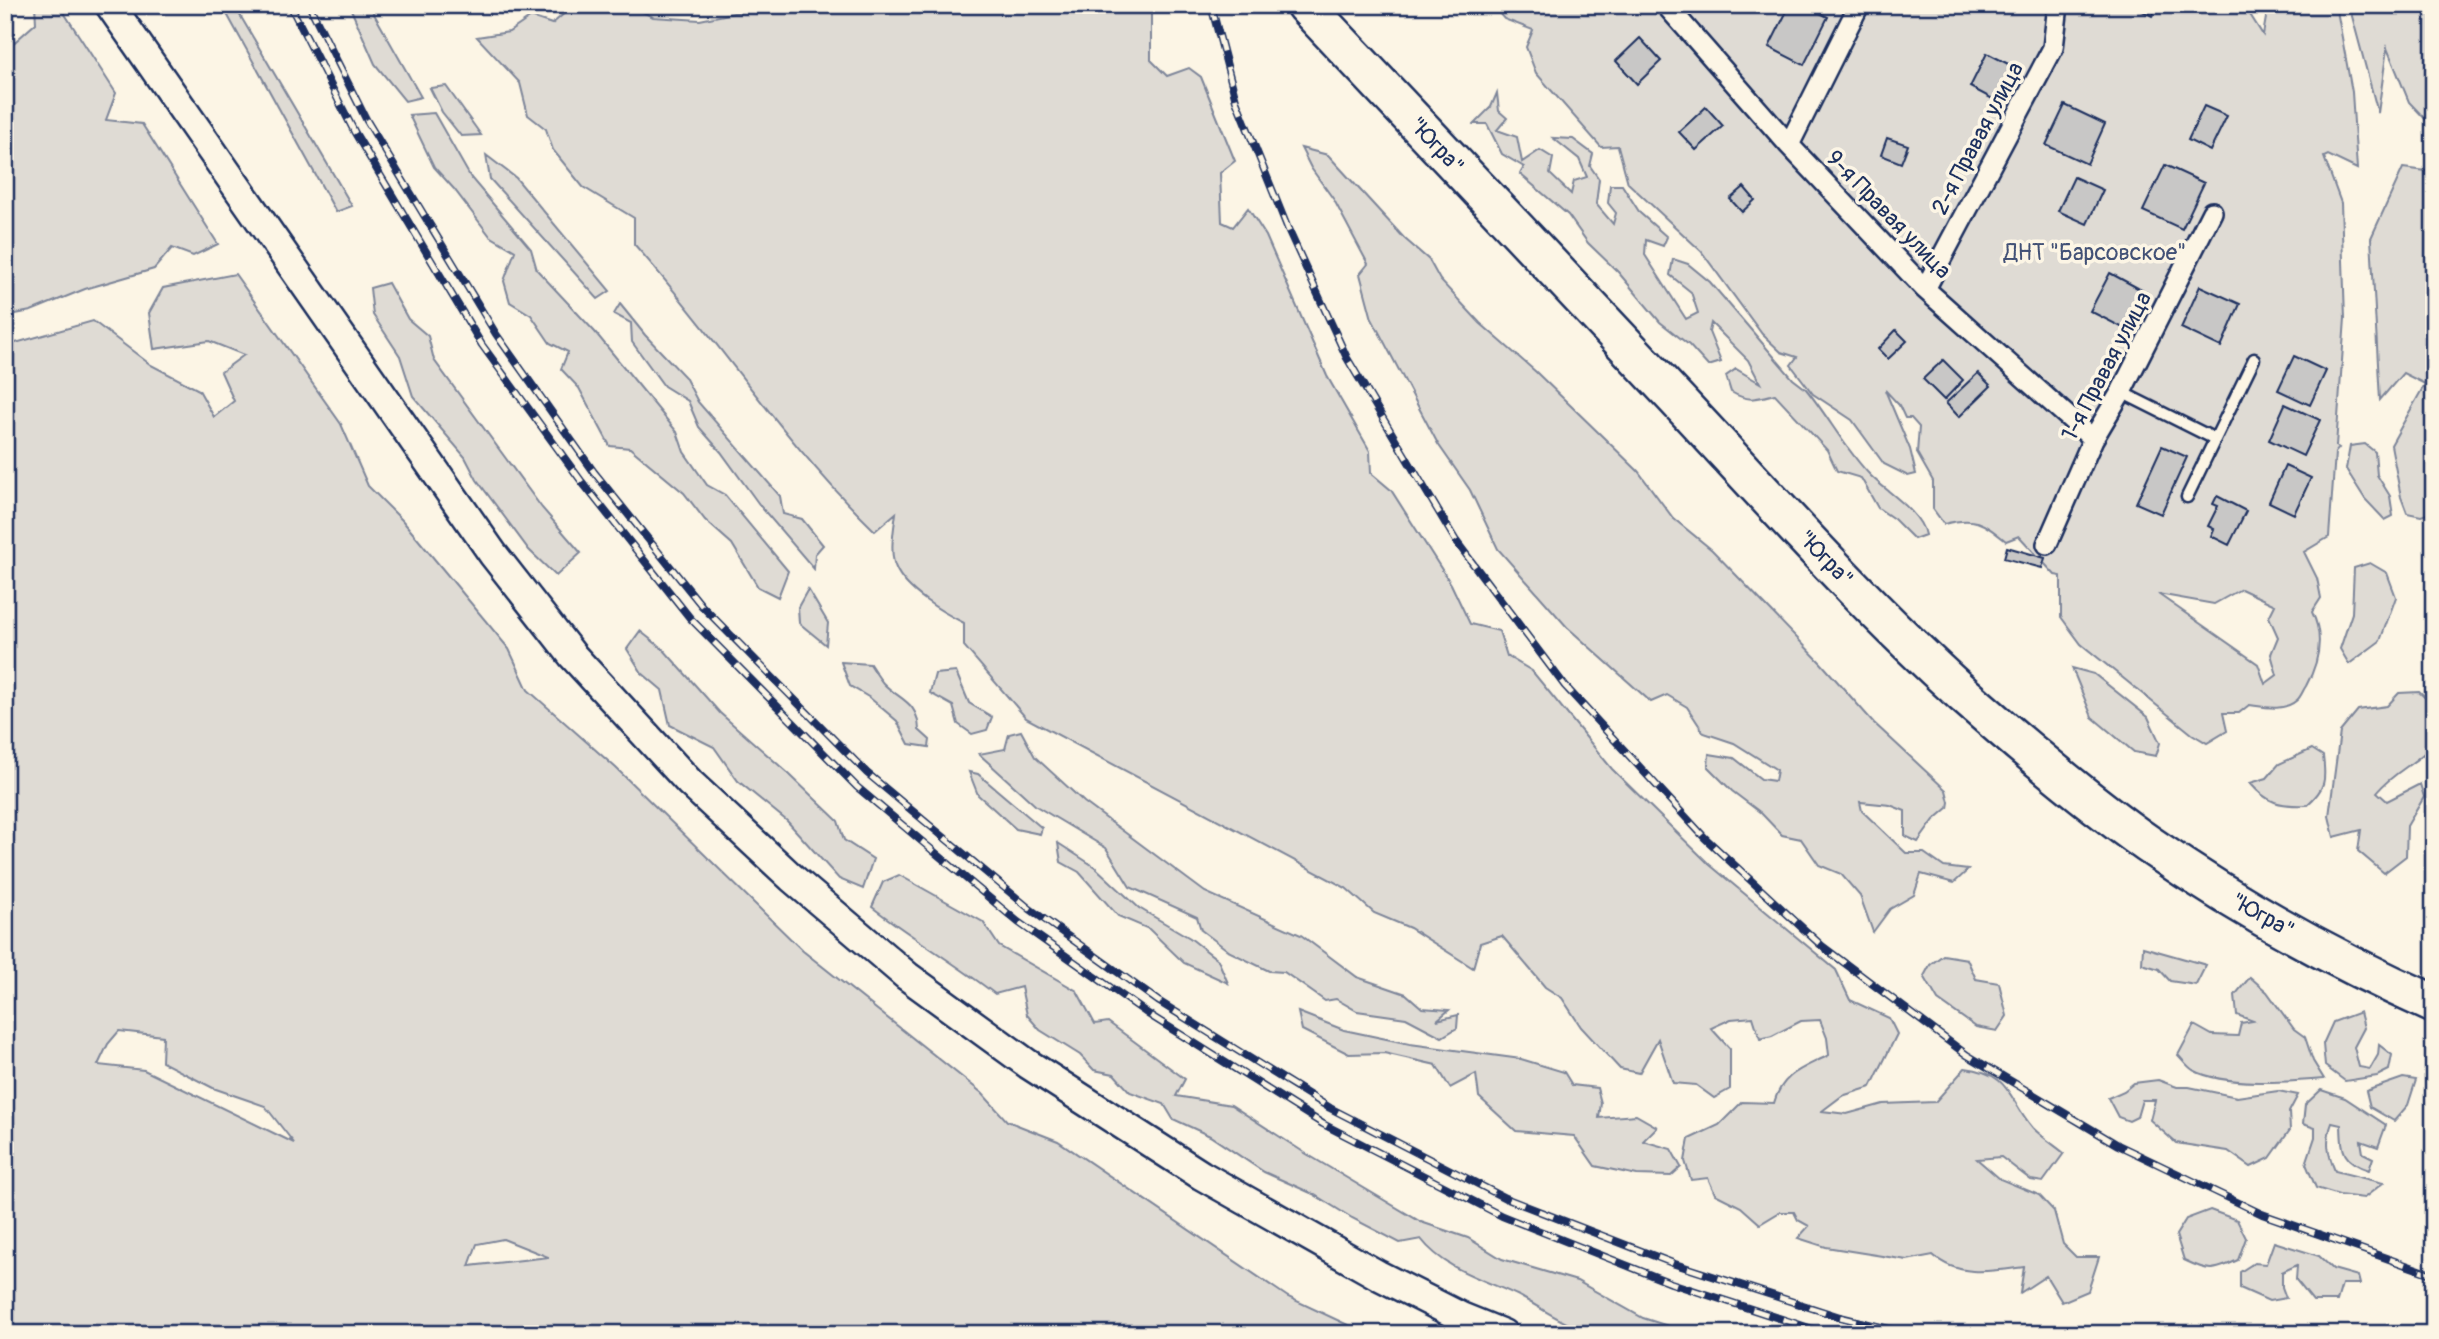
<svg xmlns="http://www.w3.org/2000/svg" width="2439" height="1339" font-family="Pangolin,sans-serif">
<rect width="100%" height="100%" fill="#fcf5e5"/>
<filter id="ink" filterUnits="userSpaceOnUse"><feTurbulence type="fractalNoise" baseFrequency=".0143" numOctaves="2"/><feDisplacementMap in="SourceGraphic" scale="14" xChannelSelector="R" yChannelSelector="G"/><feConvolveMatrix kernelMatrix="1 2 1 2 8 2 1 2 1" color-interpolation-filters="sRGB"/></filter>
<g filter="url(#ink)">
<path fill="#dfdbd4" stroke="#7d8599" stroke-width="2" fill-rule="evenodd" d="M35 5H59L116 93 106 120 142 124 218 244 193 256 172 248 154 269 85 289 31 311 5 316V48L9 47 36 23Z
M222 5H234L352 206 336 212Z
M349 5H369L421 97 405 101 375 64Z
M574 5H628L653 17 700 20 772 5H1151V60L1167 76 1189 68 1201 77 1235 161 1220 173 1222 222 1233 227 1248 208 1266 236 1327 376 1370 451 1371 473 1391 490 1451 584 1470 624 1499 631 1507 656 1532 671 1612 769 1710 865 1836 970 1850 1000 1889 1018 1897 1034 1871 1087 1842 1096 1822 1111 1847 1114 1883 1104 1935 1102 1965 1068C2012 1074 2007 1098 2033 1128 2042 1137 2054 1145 2064 1153L2043 1182 2031 1180 2001 1157 1977 1159 2000 1179 2039 1195 2054 1211 2063 1244 2076 1257H2099L2088 1291 2062 1302 2046 1276 2020 1293 2024 1267C1993 1271 1958 1278 1933 1255L1907 1260 1826 1247 1798 1238 1809 1226 1798 1220 1794 1212H1780L1760 1224 1741 1207 1715 1194 1708 1178 1691 1180 1685 1161 1689 1139 1719 1125 1742 1102 1774 1103C1782 1073 1804 1068 1829 1055L1827 1038 1820 1020 1801 1021 1772 1036 1760 1039 1753 1017 1731 1019 1711 1028 1730 1049V1089L1714 1098 1696 1085 1673 1083 1658 1039 1639 1073 1620 1069 1581 1027 1562 998 1545 987 1502 936 1480 943 1473 968 1410 928 1374 913 1346 888 1026 718 964 646V623C942 612 906 591 896 568 889 554 894 528 896 513L875 531C785 444 717 337 634 244V218L583 187 553 150 546 129 528 115 520 83 477 37 509 32 531 17 552 24Z
M1492 5H2244L2263 35 2267 12 2258 5H2336L2352 92 2357 169 2328 155 2324 157 2341 203 2345 318 2336 446 2339 448 2335 453 2329 537 2304 552 2317 578 2321 598 2312 612C2324 636 2319 662 2306 686 2303 690 2301 697 2297 700 2284 712 2264 707 2249 705L2239 713H2223L2227 731 2207 743 2192 734 2081 644 2061 617V576L2055 575 2019 536 2006 541C1982 522 1975 516 1944 524L1933 509V481L1917 453 1919 427 1911 418H1905L1899 405 1885 390 1910 449 1916 474 1908 476 1884 464 1852 420 1813 394 1791 365 1797 357 1781 352 1762 334 1701 251 1628 183 1618 146 1601 147 1536 73 1526 47 1533 30 1504 19ZM2241 589 2275 605 2269 617 2278 637 2271 654 2277 675 2265 684 2258 664 2158 594 2214 604Z
M2349 5H2434V149L2431 125 2409 102 2387 48 2378 113Z
M446 86 481 135 461 136 442 112 430 88Z
M1497 93 1499 111 1507 118 1497 130 1517 137 1522 162 1540 150 1553 158 1550 174 1571 194 1574 181 1587 177 1579 159 1553 138 1573 139 1593 154 1590 166 1599 179 1596 204 1613 224 1616 213 1608 203 1610 185H1622L1640 213 1667 237 1663 246 1646 240 1645 255 1686 319 1698 313 1691 292 1670 275 1673 259 1688 264 1710 282 1793 379 1806 389C1828 416 1847 452 1871 476 1887 492 1921 512 1925 535L1914 539 1894 519 1878 508 1861 478 1837 471 1827 450 1775 394C1756 399 1748 402 1731 392L1726 376 1736 369 1760 383 1748 360 1711 323 1709 332 1721 362 1708 366 1689 345 1660 322 1618 272 1588 243 1568 215 1520 174 1524 167 1502 154 1487 124H1474L1491 107Z
M434 113 471 178 531 249 537 270 595 332 677 432 684 452 707 485 725 495 788 571 778 597 758 587 732 544 705 520 684 493 630 448 610 446 579 388 561 369 568 352 550 343 531 315 510 302 504 281 515 251 490 236 454 189 434 167 409 115Z
M1301 148 1328 155 1405 239 1429 260 1440 280 1480 323 1536 372 1638 471 1673 518 1712 550 1821 663 1874 723 1946 790 1949 802 1948 808 1934 820 1918 842 1905 836V811L1890 805 1860 802 1862 811 1906 853H1924L1944 867 1968 870 1954 883 1921 874 1914 895 1890 909 1873 932 1860 896 1841 874 1819 865 1801 839 1782 835 1761 813 1732 791 1708 767 1709 754 1734 758 1761 779 1775 781 1777 770 1734 743 1704 733 1687 707 1667 695 1651 702 1567 627 1498 549 1470 490 1438 444 1372 319 1360 274 1368 264 1334 200 1311 168Z
M486 155 516 178 610 291 598 299 490 179Z
M2403 168 2434 172V512L2421 516 2407 513 2401 497 2391 445 2425 384 2403 373 2380 400 2371 238Z
M235 274 341 424 368 486 402 520 509 649 528 690 616 768 803 951 982 1093 1007 1121 1058 1141 1288 1297 1367 1334H5V343L12 344 93 321 151 365 199 390 214 417 234 401 221 372 244 355 209 341 154 349 149 313 163 288ZM119 1031 163 1036 162 1062 213 1088 265 1106 294 1143 144 1070 98 1065 108 1044ZM503 1239 548 1257H549L469 1266 477 1244Z
M388 283 408 319 428 336 434 360 542 508 581 553 556 576 529 550 477 480 465 457 413 396 400 356 373 315 370 288Z
M620 304 645 335 685 377 698 402 780 496 783 514 802 519 823 545 815 554 814 569 761 507 721 452 699 427 688 401 664 386 632 342 631 323 614 314Z
M2365 444 2375 452 2377 475 2390 496 2393 516 2385 520 2365 499 2346 469 2350 446Z
M2370 563 2387 573 2396 597 2380 641 2349 664 2340 649 2352 613 2354 568Z
M808 589 828 623 826 645 799 623 798 607Z
M640 631 664 650 720 713 789 774 838 821 844 840 873 859 863 889 839 879 787 821 738 781 714 747 670 725 662 690 642 673 627 649Z
M841 662 870 664C874 670 878 677 883 683 899 700 918 701 919 730L930 740 929 747 909 744 897 721 870 698 850 686Z
M2072 668 2094 674 2148 717 2160 743 2156 756 2134 752 2092 717Z
M956 672 969 703 992 717 987 730 972 734 958 724 953 706 930 693 935 674Z
M2419 692 2434 706V744C2417 763 2393 772 2377 792L2387 801 2420 784 2424 797 2407 826 2406 856 2384 873 2358 851 2361 830 2334 837 2329 816 2340 732 2358 710 2387 706 2399 693Z
M1021 731 1035 757 1084 802 1205 892 1301 935 1357 977 1406 994 1422 1008 1449 1010 1437 1020 1458 1015 1457 1028 1442 1037 1406 1018 1357 1011 1336 999 1325 1001 1284 972 1269 971 1230 952 1201 930 1197 917 1130 887 1106 848 1036 806 979 754 1005 749 1009 734Z
M2312 749 2323 756C2326 780 2326 788 2307 805 2280 806 2268 804 2250 783L2267 778 2279 764Z
M969 772 978 774 1042 828 1040 834 1016 829 978 795Z
M1058 843 1095 867 1139 908 1190 938 1218 960 1228 983 1184 963 1149 929 1118 916 1079 872 1061 862Z
M899 875 983 922 999 946 1077 991 1095 1024 1108 1022 1185 1079 1176 1096 1231 1105 1305 1153 1421 1222 1468 1238 1502 1259 1577 1281 1643 1318 1693 1334H1619C1605 1329 1597 1336 1587 1332 1563 1324 1541 1308 1519 1296 1484 1279 1445 1270 1421 1239L1400 1243 1352 1218 1313 1194 1264 1172 1210 1136 1173 1119 1164 1104 1130 1092 1114 1074 1094 1070 1080 1055 1040 1030 1027 1015 1021 987 995 994C955 963 912 938 872 907L883 882Z
M2143 947 2206 965 2196 985 2170 981 2159 969 2142 964Z
M1943 955 1967 959 1976 979 1999 983 2007 1016 1997 1031 1976 1027 1938 1000 1924 976 1930 965Z
M2250 977 2267 992 2294 1029 2305 1037 2313 1061 2324 1079C2290 1082 2224 1087 2193 1070 2188 1067 2182 1059 2178 1055L2194 1025 2212 1035 2238 1036 2241 1023 2253 1021 2237 1015 2235 995Z
M1298 1012 1344 1030 1410 1044 1521 1059 1564 1072 1572 1085 1597 1088 1601 1103 1599 1118 1636 1115 1657 1127 1643 1141 1671 1149 1681 1167 1671 1176 1637 1175 1595 1166 1574 1136 1516 1131 1479 1097 1476 1074 1450 1088 1436 1065 1384 1053 1349 1054 1302 1030Z
M2360 1012 2364 1028 2354 1047 2359 1067 2370 1069 2378 1055 2379 1045 2392 1055 2389 1070 2377 1076 2345 1081 2325 1066 2323 1044 2333 1022Z
M2403 1078 2416 1080 2408 1105 2394 1121 2370 1107 2366 1091Z
M2158 1080 2177 1087H2189L2237 1097 2278 1091 2298 1095 2289 1112 2290 1130 2270 1158 2251 1167 2228 1151 2176 1143 2150 1120 2155 1100H2142L2137 1117 2129 1121 2118 1117 2108 1098 2124 1091 2134 1083Z
M2321 1090 2345 1098 2386 1125 2378 1147 2361 1141 2363 1153 2373 1158 2369 1170C2342 1161 2342 1152 2341 1125L2332 1123C2325 1141 2328 1154 2335 1171L2383 1183 2364 1198 2339 1195 2316 1188 2306 1164 2315 1137V1128L2303 1124 2305 1105Z
M2210 1210 2237 1220 2246 1238 2238 1260C2212 1272 2209 1272 2184 1260L2176 1235 2186 1219Z
M2274 1242 2319 1256 2333 1269 2358 1276 2360 1284H2342L2337 1301H2313L2296 1280 2297 1265 2282 1272V1287L2286 1298 2269 1301 2240 1288V1272L2254 1263 2266 1264Z"/>
<path fill="#c8c7c6" stroke="#1b2f5e" stroke-width="2" d="M1790 5H1804L1828 17 1804 65 1769 47Z
M2131 5H2158L2152 16Z
M1640 38 1661 61 1637 84 1616 61Z
M1987 53 2020 70 2002 104 1970 87Z
M2065 105 2105 124 2087 164 2046 145Z
M2204 106 2227 116 2210 151 2188 140Z
M1706 107 1723 126 1696 150 1679 132Z
M1887 138 1908 145 1901 163 1881 155Z
M2165 165 2204 183 2182 229 2143 211Z
M2074 177 2103 190 2087 224 2058 211Z
M1744 187 1755 200 1742 212 1730 199Z
M2110 273 2147 293 2127 330 2090 311Z
M2200 286 2240 304 2221 347 2181 328Z
M1896 330 1907 341 1888 359 1878 349Z
M2294 356 2326 371 2310 405 2278 390Z
M1943 360 1963 380 1944 400 1923 379Z
M1978 373 1991 386 1959 417 1946 403Z
M2285 404 2320 420 2303 456 2269 440Z
M2162 446 2187 457 2161 514 2136 503Z
M2285 466 2311 478 2294 514 2269 502Z
M2217 496 2246 511 2229 545 2211 536 2214 529 2208 526 2218 506 2213 504Z
M2007 547 2045 558 2042 568 2004 558Z"/>
<g fill="none" stroke-linecap="round" stroke-linejoin="round">
<g stroke="#1b2f5e" stroke-width="15">
<path id="lane" d="M2121 392 2215 439
M2187 497 2254 359"/>
</g>
<g stroke="#1b2f5e" stroke-width="24">
<path id="street" d="M1666 5 1789 145 1925 289 2093 439
M1789 145 1859 5
M1925 289 2053 48 2058 5
M2047 544 2093 439 2121 392 2212 212"/>
</g>
<g stroke="#1b2f5e" stroke-width="33">
<path id="secondary" d="M110 5 493 554 573 656 690 783 792 878 907 976 1028 1064 1201 1175 1378 1275 1461 1317 1503 1334"/>
</g>
<g stroke="#1b2f5e" stroke-width="42">
<path id="highway" d="M1305 5C1426 133 1546 260 1666 388 1764 492 1858 600 1964 695 2023 747 2084 799 2148 844 2237 906 2335 960 2434 1004"/>
</g>
<use href="#lane" stroke="#fcf5e5" stroke-width="10"/>
<use href="#street" stroke="#fcf5e5" stroke-width="19"/>
<use href="#secondary" stroke="#fcf5e5" stroke-width="28"/>
<use href="#highway" stroke="#fcf5e5" stroke-width="37"/>
<g stroke="#1b2f5e" stroke-width="8">
<path id="rail" d="M290 5 355 133 482 345 582 482 690 618 857 787 1018 922 1148 1014 1323 1124 1502 1216 1671 1283 1828 1334
M309 5 367 121 496 334 594 472 702 606 867 773 1030 909 1158 1001 1330 1108 1505 1198 1675 1264 1840 1317 1909 1334
M1211 5 1236 100 1288 229 1347 358 1456 541 1565 686 1705 838 1822 946 1967 1055 2118 1145 2262 1214 2434 1275"/>
</g>
<use href="#rail" stroke="#fcf5e5" stroke-width="5" stroke-dasharray="16" stroke-linecap="butt"/>
</g>
</g>
<g text-anchor="middle" stroke-width="7" stroke-linejoin="round" paint-order="stroke">
<g font-size="23" fill="#1b2f5e" stroke="#fcf5e5">
<text transform="translate(1977 138) rotate(-62)" y="8">2-я Правая улица</text>
<text transform="translate(1437 145) rotate(47)" y="8">"Югра"</text>
<text transform="translate(1889 214) rotate(46)" y="8">9-я Правая улица</text>
<text transform="translate(2106 366) rotate(-62)" y="8">1-я Правая улица</text>
<text transform="translate(1826 558) rotate(46)" y="8">"Югра"</text>
<text transform="translate(2263 915) rotate(29)" y="8">"Югра"</text>
</g>
<g font-size="23" fill="#425176" stroke="#fcf5e5">
<text x="2095" y="260">ДНТ "Барсовское"</text>
</g>
</g>
<rect width="2439" height="1339" fill="none" stroke="#fcf5e5" stroke-width="28"/>
<rect x="14" y="14" width="2411" height="1311" fill="none" stroke="#1b2f5e" stroke-width="2.5" filter="url(#ink)"/>
</svg>
